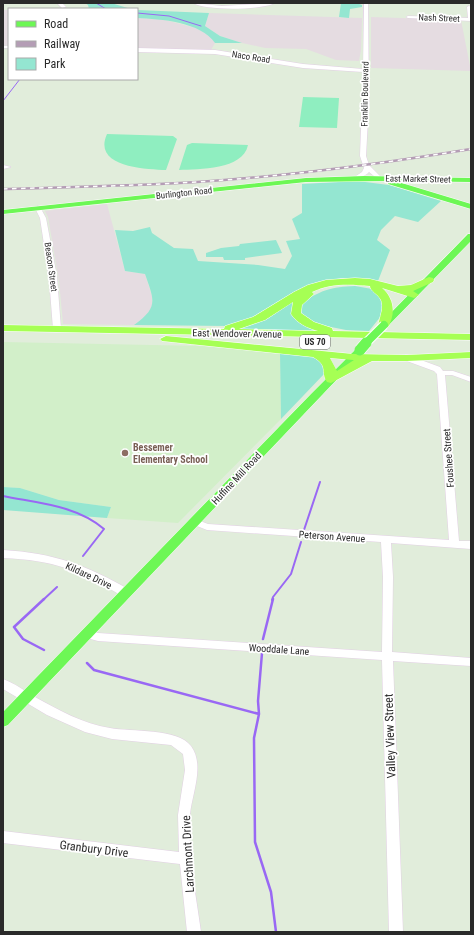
<svg xmlns="http://www.w3.org/2000/svg" width="474" height="935" font-family="'Roboto Condensed',sans-serif">
<rect width="100%" height="100%" fill="#e1eddb"/>
<path fill="#e5dce1" d="M3 10H9V45H3Z
M209 13 362 18 361 50 359 61 336 60 306 49 265 48 242 43 220 36 205 26Z
M371 17 461 20 471 71 371 68Z
M137 18 161 19 196 28 211 36 215 43 211 50 137 48Z
M107 204 125 271 145 274 152 296V308L146 316 134 325 63 324 59 281 48 217 45 211Z"/>
<path fill="#d2efc9" d="M3 342 202 346 280 353 281 419 178 523 107 518 111 507 59 500 20 488 3 487Z"/>
<path fill="#94e6d1" d="M85 3H111L131 9H89L88 5Z
M341 3 359 4 362 5V7L350 9 349 18 339 17Z
M137 10 209 13 205 26 220 36 242 43H215C201 22 161 19 137 18Z
M357 181 389 185 441 201 418 222 395 216 381 230 377 240 390 250 378 281 356 278H343L317 282 303 288 254 318 227 326 134 325C159 307 154 300 145 274L125 271 115 230 133 231 150 227 152 233 174 248 193 249 198 261 258 265 285 269 292 256 286 241 300 239 292 219 302 213V184Z
M276 240 282 253 245 258V260H224L223 257H206V253L221 248 239 246 240 244Z
M355 286 372 289 383 299 381 316 369 331 346 330 316 324 300 313V305C319 290 332 287 355 286Z
M296 298 292 308V313L314 329 313 331 235 330 262 320Z
M280 353C291 354 312 353 320 361 323 364 324 369 325 373L281 419Z
M3 487 20 488 59 500 111 507 107 518 3 510Z"/>
<path fill="#8feec0" d="M303 97 339 98 337 128 299 127Z
M107 134 173 136 177 139 166 170C145 169 92 167 107 134Z
M192 143 248 145C243 170 199 169 179 170L187 145Z"/>
<g fill="none" stroke-linecap="round" stroke-linejoin="round">
<path stroke="#9968f4" stroke-width="1" d="M96 3 106 9
M137 13 169 16 201 26
M3 101 20 79"/>
<path stroke="#9968f4" stroke-width="2" d="M3 496C37 503 76 505 104 529L83 556
M304 530 320 482
M43 600 57 587
M272 600 273 597 291 574 301 542"/>
<path stroke="#9968f4" stroke-width="2.5" d="M263 639 273 599
M44 650 23 639 14 627 44 599
M262 653 258 701 259 714 254 738 255 842 271 892 276 932
M87 663 94 670 259 714"/>
<g stroke="#e2d0e4" stroke-width="1">
<path id="minor" d="M57 3H62L66 7 62 8Z
M193 3 222 6 275 3C263 10 205 11 193 3Z
M364 3H368L369 101 366 156 369 165 382 178 379 180 369 172 367 174 358 179 353 178 362 172 364 168 360 156 363 72 303 68 215 54 137 52V48L215 50 303 64 363 69Z
M469 6 471 7V21L408 18 406 17 408 16 468 18 467 7Z
M3 46H9V48H3Z
M3 165 11 167 3 169Z
M38 206 40 207 46 218 57 277 61 329 57 331 53 329 49 277 40 218 35 208Z
M404 356H410L440 367 443 371H453L471 377V382L452 375H445L459 541H471V549L391 543 393 577 392 652 471 658V666L393 661 403 932H389L382 660 98 641 83 637 82 634 83 631 87 630 98 633 382 652 383 577 381 542 207 530 192 524 190 522 192 520 195 519 208 524 449 540 437 374 434 371 404 360 403 358Z
M3 550C54 553 86 565 130 590L131 593 130 596 126 597 122 596C79 570 54 560 3 558Z
M3 679C14 683 25 691 35 697 59 710 83 724 110 728 131 732 178 728 191 746 205 765 192 794 190 814 187 853 196 894 201 932H187L180 864 3 843V831L179 852 178 815 185 770 183 754 171 745 112 739 85 732 47 715 3 689Z"/>
</g>
<g stroke="#fff" stroke-width="1">
<path id="major" d="M364 176 471 178V182L395 181 471 204V209L388 184V181L306 182 3 214V210L306 178Z
M468 234H471V241L387 327H381L379 325 381 323Z
M360 347 365 350 363 352 8 725 3 727V712L311 394 357 348Z"/>
</g>
<g stroke="#fff" stroke-width="1">
<path id="highway" d="M429 277 433 278 434 280 433 282 413 291 419 295 414 298 382 288C394 298 396 314 388 327H380L378 325C380 317 384 307 381 300 378 294 370 291 370 286 350 284 330 283 312 292L314 294 302 305 301 313 314 322 332 328 333 331 471 334V340L3 331V325L224 329 225 326 253 317 294 292 308 285 326 280 355 278 370 279 398 286 411 285ZM293 302 291 314C297 323 307 328 318 331L239 329 265 320Z
M166 336 353 354 407 355 471 352V358L407 361H372L331 383 327 382C320 371 329 366 313 357L162 341 160 339ZM330 358 353 360H354L337 371Z"/>
</g>
<use href="#minor" fill="#fff" fill-rule="evenodd"/>
<use href="#major" fill="#6df755" fill-rule="evenodd"/>
<use href="#highway" fill="#a6ff54" fill-rule="evenodd"/>
<g stroke="#b49db5" stroke-width="2">
<path id="rail-far1" d="M470 149H471"/>
</g>
<g stroke="#b49db5" stroke-width="2.5">
<path id="rail" d="M3 189C68 187 132 186 197 182 289 176 380 164 471 149"/>
</g>
<use href="#rail-far1" stroke="#fff" stroke-width="1" stroke-dasharray="3.5" stroke-linecap="butt"/>
<use href="#rail" stroke="#fff" stroke-width="1.5" stroke-dasharray="4.5" stroke-linecap="butt"/>
<g stroke="#fff" stroke-width="10" stroke-linecap="butt">
<path id="major-bridge-far1" d="M365 344 384 325"/>
</g>
<g stroke="#fff" stroke-width="12" stroke-linecap="butt">
<path id="major-bridge" d="M360 350 366 343"/>
</g>
<use href="#major-bridge-far1" stroke="#6df755" stroke-width="8"/>
<use href="#major-bridge" stroke="#6df755" stroke-width="11"/>
</g>
<circle fill="#8d6e63" stroke="#fff" stroke-width="1.5" cx="125" cy="453" r="4"/>
<g text-anchor="middle" stroke-width="3.5" stroke-linejoin="round" paint-order="stroke">
<g font-size="9" fill="#2a2a2a" stroke="#fff">
<text transform="translate(439 18) rotate(2)" y="3">Nash Street</text>
<text transform="translate(251 57) rotate(9)" y="3">Naco Road</text>
<text transform="translate(365 94) rotate(-89)" y="3">Franklin Boulevard</text>
<text transform="translate(418 179) rotate(1)" y="3">East Market Street</text>
<text transform="translate(184 193) rotate(-6)" y="3">Burlington Road</text>
<text transform="translate(51 267) rotate(82)" y="3">Beacon Street</text>
</g>
<rect fill="#fff" stroke="#6a6a6a" stroke-width="1" x="300" y="335" width="30" height="14" rx="3"/>
<g font-size="9" font-weight="bold" fill="#2a2a2a">
<text x="315" y="345">US 70</text>
</g>
<g font-size="10" fill="#2a2a2a" stroke="#fff">
<text transform="translate(237 333) rotate(1)" y="4">East Wendover Avenue</text>
<text transform="translate(448 458) rotate(-94)" y="4">Foushee Street</text>
<text transform="translate(236 478) rotate(-47)" y="4">Huffine Mill Road</text>
<text transform="translate(332 536) rotate(4)" y="4">Peterson Avenue</text>
<text transform="translate(89 575) rotate(25)" y="4">Kildare Drive</text>
<text transform="translate(279 649) rotate(4)" y="4">Wooddale Lane</text>
</g>
<g font-size="10" font-weight="bold" fill="#785e54" stroke="#fff" text-anchor="start">
<text x="133" y="451">Bessemer<tspan x="133" dy="12">Elementary School</tspan></text>
</g>
<g font-size="12" fill="#2a2a2a" stroke="#fff">
<text transform="translate(390 736) rotate(-92)" y="4">Valley View Street</text>
<text transform="translate(94 849) rotate(7)" y="4">Granbury Drive</text>
<text transform="translate(188 854) rotate(-93)" y="4">Larchmont Drive</text>
</g>
</g>
<rect width="474" height="935" fill="none" stroke="#2a2a2a" stroke-width="8"/>
<rect x="8" y="8" width="130" height="72" fill="#ffffff" stroke="#aaaaaa"/>
<rect x="16" y="21" width="20" height="6" fill="#6df755" stroke="#aaaaaa"/>
<text x="44" y="28" font-size="12" fill="#2a2a2a">Road</text>
<rect x="16" y="41" width="20" height="6" fill="#b49db5" stroke="#aaaaaa"/>
<text x="44" y="48" font-size="12" fill="#2a2a2a">Railway</text>
<rect x="16" y="58" width="20" height="12" fill="#94e6d1" stroke="#aaaaaa"/>
<text x="44" y="68" font-size="12" fill="#2a2a2a">Park</text>
</svg>
